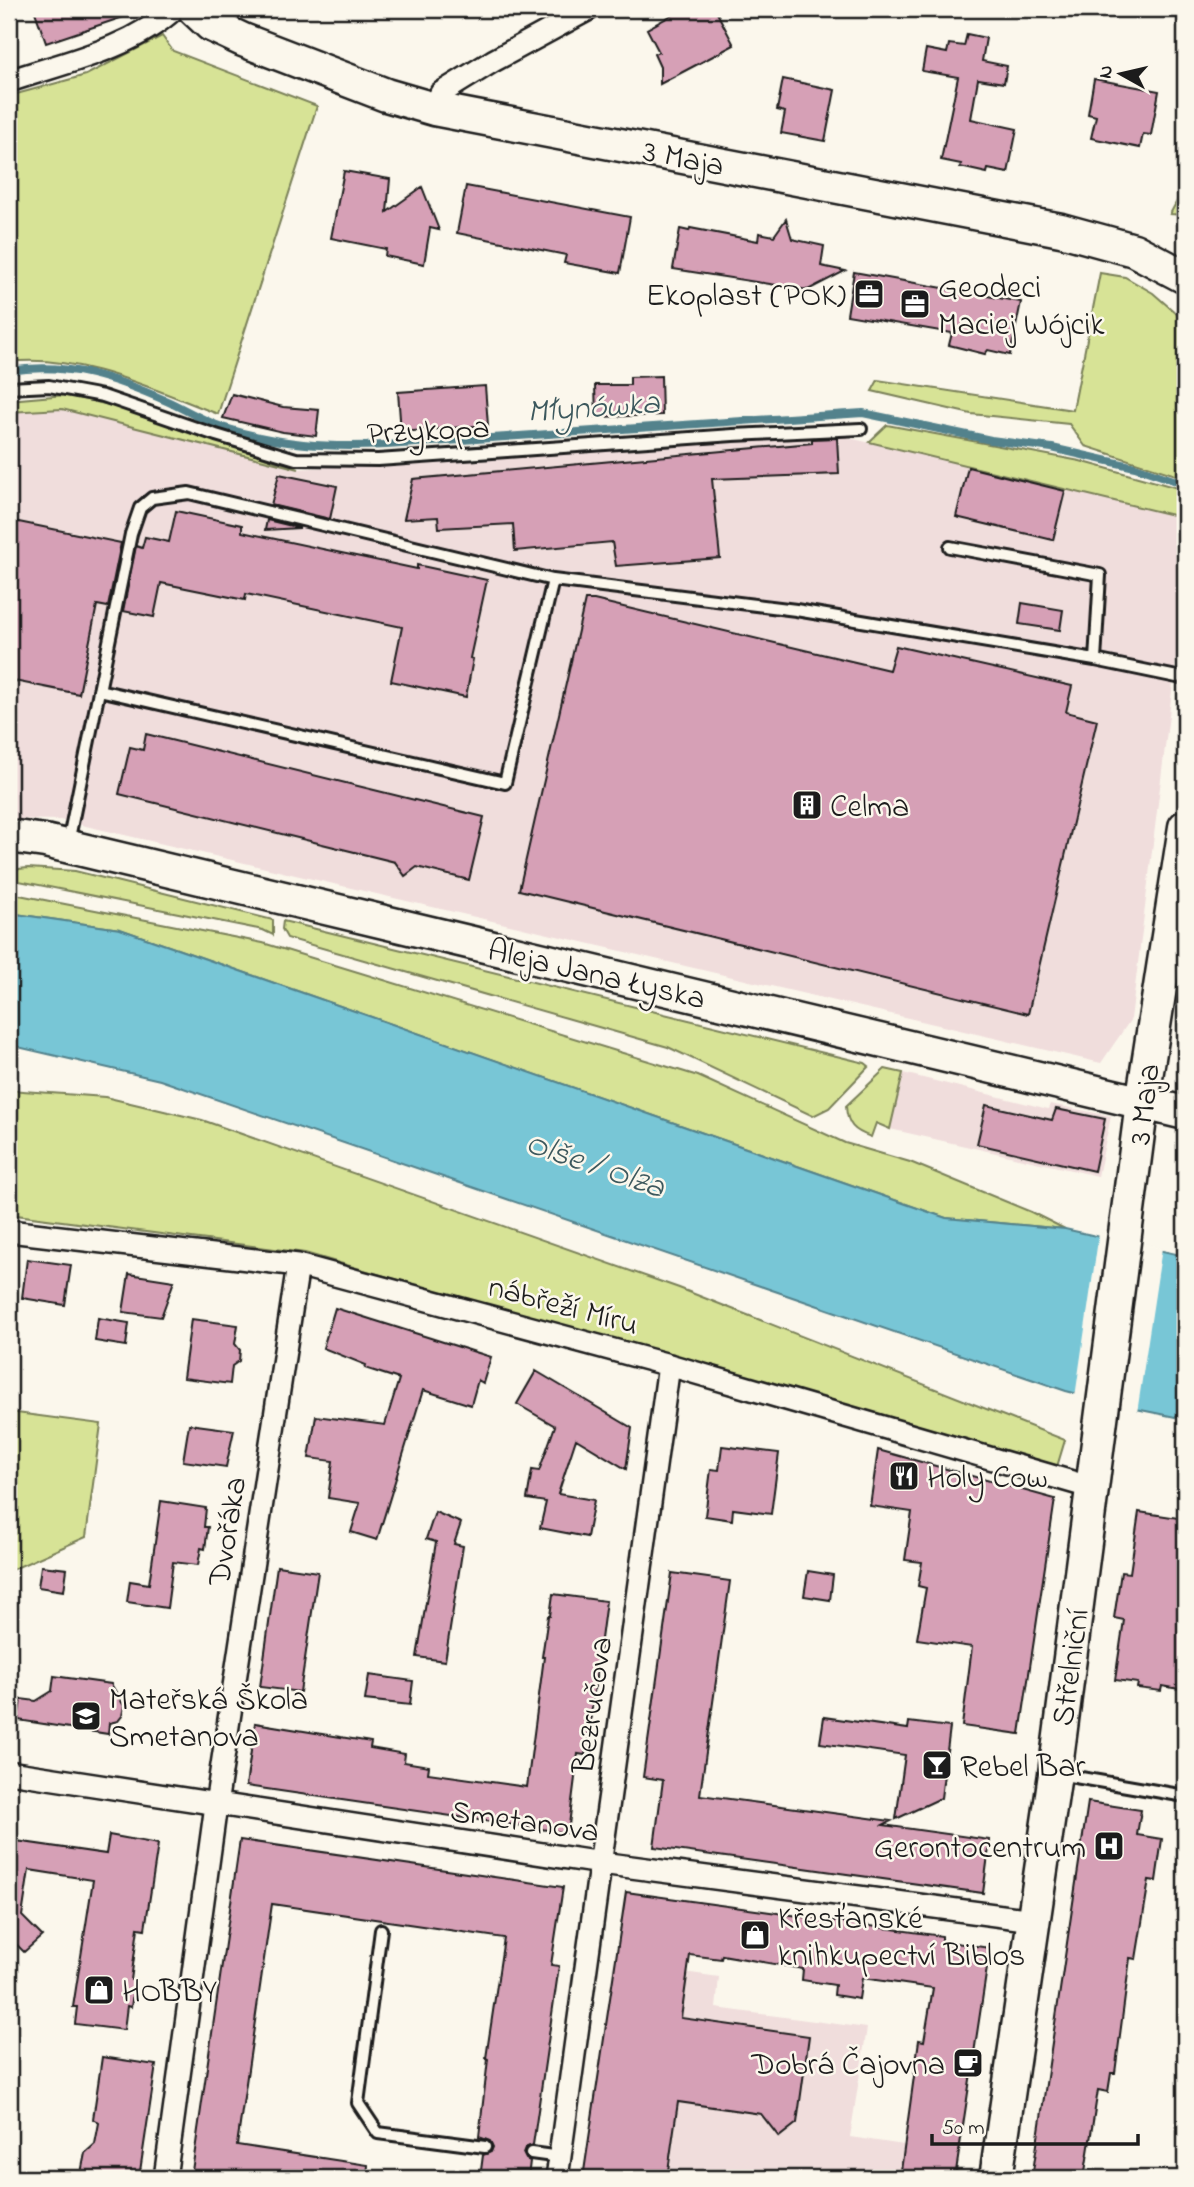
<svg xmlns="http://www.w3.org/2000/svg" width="1194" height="2187" font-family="'Indie Flower',sans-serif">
<rect width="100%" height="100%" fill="#fbf7ec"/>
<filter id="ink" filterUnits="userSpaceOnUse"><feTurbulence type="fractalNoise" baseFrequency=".0143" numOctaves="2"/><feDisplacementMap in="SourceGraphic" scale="14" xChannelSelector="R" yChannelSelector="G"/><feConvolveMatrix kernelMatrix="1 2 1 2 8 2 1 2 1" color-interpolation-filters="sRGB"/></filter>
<g filter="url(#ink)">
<path fill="#f0dddc" d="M62 409 299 469 737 439 837 435 1185 518V587L1131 1019 1101 1063 60 820 9 819V412Z
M903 1073 1048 1109 1050 1104 1111 1116 1098 1176 890 1129Z
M614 1962 719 1977 716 2008 867 2028 850 2137 958 2153 955 2178H583Z"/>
<path fill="#d7e396" stroke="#7a8059" stroke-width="2" d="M162 36 173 51 317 106 218 414C152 389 82 354 9 362V96L86 75Z
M1185 186V215L1170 214Z
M1100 273 1125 277 1153 293 1185 321V478L1085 446 1069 424 971 414 872 391 878 380 1073 410Z
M65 395 118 407 299 469 62 409 9 412V400Z
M887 425 1080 461 1185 490V518L869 442Z
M28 868 75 871 273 920V935L263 930 9 879V870Z
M9 893 263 943 698 1076 845 1143 910 1162 1031 1212 1065 1229 946 1218 120 929 9 913Z
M283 921 865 1063 869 1066 829 1108 813 1116 668 1047 287 938 282 929Z
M885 1069 903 1073 890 1129 876 1123 871 1137C854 1131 847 1125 846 1106Z
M9 1090 105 1097 202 1120 679 1288 1065 1440 1056 1470 305 1253 9 1214Z
M9 1412 101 1424 86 1537 9 1571Z"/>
<path fill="#78c6d6" stroke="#53828c" stroke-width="2" d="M9 913 120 929 946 1218 1065 1229 1185 1256V1419L1136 1409 1066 1391 160 1080 9 1045Z"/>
<path fill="#fbf7ec" d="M1099 1233 1162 1248 1137 1413 1075 1397Z"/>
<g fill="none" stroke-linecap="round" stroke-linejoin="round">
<path stroke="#53828c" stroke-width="8" d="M9 371C68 361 115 378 169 402 186 410 204 421 222 427 279 445 327 448 386 445L863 413 991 440 1052 448 1135 467 1185 484"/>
</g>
<path fill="#d6a0b6" stroke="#1c1c1c" stroke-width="2" d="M34 9H134L135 13 46 43Z
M683 9H715L734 45 660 84V67L654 54 659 52 647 29Z
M967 34 986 38 982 61 1007 66 1004 83 978 79 971 119 1017 129 1008 173 988 169 987 173 960 167 961 164 941 160 958 77 922 71 926 49 947 53 949 44 964 46Z
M783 79 835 90 825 141 781 133 785 112 777 110Z
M1094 79 1159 91 1151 135 1143 134 1140 148 1091 138 1096 116 1088 114Z
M344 171 390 179 387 212 422 187 439 230 430 228 424 264 385 256 386 249 331 238Z
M466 186 630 217 620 273 564 263 566 255 457 233Z
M786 219 792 239 824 246 821 266 845 271 808 290 673 269 680 229 689 231 690 228 758 241 759 233 774 236Z
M854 272 1021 302 1010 355 988 350 985 354 949 345 952 333 847 315Z
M661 376 662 415 596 417 595 385H630V377Z
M485 386 488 425 401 432 398 392Z
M232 394 283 407 319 410 316 436 283 432 223 418Z
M837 438 839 474 712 479 720 558 616 566 612 542 515 551 513 524 439 528 438 517 404 519 413 479 812 443V439Z
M968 467 1065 491 1053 540 956 517Z
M279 474 337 486 330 519 271 505Z
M176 511 242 525V532L417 569V565L487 580 470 658 473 659 466 697 391 681 402 627 246 594 245 600 161 583 154 617 123 611 136 546 142 548 145 537 169 542Z
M9 520 121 543 108 607 97 605 79 694 9 680Z
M267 520 300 528 265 530Z
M585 600H594L889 670 896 646 1072 686 1066 712 1097 720 1028 1014 519 890Z
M1022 603 1063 610 1060 630 1019 624Z
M146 734 484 817 469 880 417 867 405 876 395 862 119 794 130 747 143 750Z
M986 1105 1052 1120 1056 1109 1105 1119 1094 1171 977 1144Z
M27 1259 71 1265 65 1305 22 1298Z
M129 1274 174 1281 161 1317 123 1312Z
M335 1308 491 1357 483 1383 478 1380 471 1405 423 1390 377 1540 351 1532 360 1503 328 1498 333 1461 309 1458 316 1416 385 1425 399 1379 365 1368 366 1365 323 1348Z
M98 1318 129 1323 126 1346 95 1341Z
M191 1319 238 1325 235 1344 240 1350 239 1361 232 1366 230 1384 183 1378Z
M536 1371 632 1428 626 1469 576 1439 558 1494 594 1500 587 1537 540 1528 546 1502 527 1499 532 1470 539 1471 555 1426 517 1404Z
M189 1424 234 1430 226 1467 183 1461Z
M722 1446 779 1453 771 1514 733 1509 732 1520 705 1516 711 1469 719 1470Z
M878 1450 1055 1499 1020 1734 962 1726 972 1647 917 1639 926 1588 918 1586 922 1562 905 1560 912 1512 870 1506Z
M161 1501 206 1508 204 1527H208L205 1549 201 1548 198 1565 173 1562 167 1608 127 1602 130 1581 149 1584Z
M435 1512 461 1523 454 1544 463 1546 445 1661 417 1657 436 1542 426 1539Z
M1139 1512 1185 1519V1690L1162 1686 1161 1691 1137 1688 1138 1683 1115 1680 1124 1620 1114 1618 1121 1572 1130 1573Z
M41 1566 67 1569 64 1591 38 1587Z
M277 1566 318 1572 300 1692 260 1687Z
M808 1571 833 1575 830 1600 804 1596Z
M672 1573 730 1581 700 1795 891 1821 883 1825 990 1840 983 1893 654 1847 663 1780 643 1777Z
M553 1594 606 1601 588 1738 585 1755 578 1754 568 1833 246 1786 255 1723 371 1742 370 1748 405 1754 404 1762 429 1766 428 1773 527 1787 544 1657H542L548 1616H550Z
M369 1675 413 1681 410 1705 365 1700Z
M54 1676 111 1684 124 1706 122 1716 118 1721 109 1723 108 1734 18 1720 21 1699 36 1701 52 1691Z
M824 1717 908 1729 909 1722 950 1727 941 1798 896 1819 905 1755 820 1743Z
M1088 1802 1141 1810 1137 1835 1162 1839 1156 1881 1149 1880 1136 1959 1130 1958 1115 2073H1111L1108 2092 1098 2090 1084 2178H1032Z
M109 1835 158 1844 145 1929 138 1928 131 1980 135 1981 131 2007 127 2006 124 2030 75 2024 77 2007H73L93 1880 29 1870 22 1916 42 1936 24 1952 9 1937V1840L106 1854Z
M240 1840 563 1887 551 1965 559 1966 533 2145 525 2148 523 2153 526 2159 530 2161 528 2178H480L483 2155 491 2152 493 2147 490 2141 479 2137 488 2059 486 2058 504 1938 272 1904 237 2145 368 2165 367 2178H191Z
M626 1892 942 1936V1941L990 1948 955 2178H900L919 2040 924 2041 933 1988 862 1978 859 1999 834 1995 835 1985 802 1980 803 1969 722 1955 721 1959 690 1955 681 2018 809 2036 797 2123 779 2137 761 2114 678 2102 667 2178H583Z
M102 2057 156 2065 139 2178H80L85 2153 95 2144 99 2123 93 2119Z"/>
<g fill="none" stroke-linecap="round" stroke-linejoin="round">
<g stroke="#1c1c1c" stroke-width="16">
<path id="lane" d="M9 388 49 386 103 396 216 435 296 459 378 460 733 435 861 429
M950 547 1100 575 1095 660
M553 580 796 610 1095 660 1177 677
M68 843 131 534 140 508 152 498 189 493 553 580 505 783 99 690
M1058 1774 1185 1796
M381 1930 358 2103 378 2133 485 2147
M531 2153 560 2157"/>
</g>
<g stroke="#1c1c1c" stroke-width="26">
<path id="street" d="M9 81C65 62 129 50 174 9
M434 109 441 93 493 61 589 9
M9 1231 298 1265 669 1365 1093 1488
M9 1772 601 1863 1033 1920
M165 2178 216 1805 298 1265
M557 2178 669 1365"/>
</g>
<g stroke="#1c1c1c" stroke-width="37">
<path id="secondary" d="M194 9 211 25 243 40 386 95 434 109 1061 230 1134 250 1185 277
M9 836 45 841 1185 1113
M996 2178 1055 1774 1142 1103 1185 827"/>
</g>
<use href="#lane" stroke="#fbf7ec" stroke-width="10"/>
<use href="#street" stroke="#fbf7ec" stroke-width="21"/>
<use href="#secondary" stroke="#fbf7ec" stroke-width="32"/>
</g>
</g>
<defs>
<g id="office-square" transform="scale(1.575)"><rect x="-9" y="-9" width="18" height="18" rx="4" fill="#1c1c1c" stroke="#fbf7ec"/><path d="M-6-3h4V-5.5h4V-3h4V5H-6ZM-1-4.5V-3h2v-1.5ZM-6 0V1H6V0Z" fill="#fff"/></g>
<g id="building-square" transform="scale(1.575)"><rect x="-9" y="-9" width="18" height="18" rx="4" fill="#1c1c1c" stroke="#fbf7ec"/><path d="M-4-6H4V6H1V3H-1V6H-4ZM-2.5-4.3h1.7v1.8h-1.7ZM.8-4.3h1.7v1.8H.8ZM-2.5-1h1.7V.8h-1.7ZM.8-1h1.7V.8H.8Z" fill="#fff"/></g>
<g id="restaurant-square" transform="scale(1.575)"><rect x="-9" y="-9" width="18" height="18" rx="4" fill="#1c1c1c" stroke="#fbf7ec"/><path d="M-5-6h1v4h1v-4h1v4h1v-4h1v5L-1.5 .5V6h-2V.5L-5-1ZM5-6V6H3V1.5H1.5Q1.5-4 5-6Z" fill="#fff"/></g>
<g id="school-square" transform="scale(1.575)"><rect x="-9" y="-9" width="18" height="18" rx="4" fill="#1c1c1c" stroke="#fbf7ec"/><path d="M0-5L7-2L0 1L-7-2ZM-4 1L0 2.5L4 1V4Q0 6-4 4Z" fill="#fff"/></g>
<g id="bar-square" transform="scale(1.575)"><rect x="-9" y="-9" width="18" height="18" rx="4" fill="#1c1c1c" stroke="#fbf7ec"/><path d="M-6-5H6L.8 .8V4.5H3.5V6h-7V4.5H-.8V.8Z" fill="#fff"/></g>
<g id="hospital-square" transform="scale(1.575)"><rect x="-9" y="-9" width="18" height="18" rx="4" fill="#1c1c1c" stroke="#fbf7ec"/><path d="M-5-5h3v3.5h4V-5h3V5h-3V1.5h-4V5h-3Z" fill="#fff"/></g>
<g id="shop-square" transform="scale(1.575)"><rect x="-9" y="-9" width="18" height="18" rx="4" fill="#1c1c1c" stroke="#fbf7ec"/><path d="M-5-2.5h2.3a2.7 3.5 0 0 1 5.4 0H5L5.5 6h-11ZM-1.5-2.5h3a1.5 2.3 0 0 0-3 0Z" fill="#fff"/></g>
<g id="cafe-square" transform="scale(1.575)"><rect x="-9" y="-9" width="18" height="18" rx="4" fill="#1c1c1c" stroke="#fbf7ec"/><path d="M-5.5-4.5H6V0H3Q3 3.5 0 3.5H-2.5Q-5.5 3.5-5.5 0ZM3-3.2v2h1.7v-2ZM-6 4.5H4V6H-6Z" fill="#fff"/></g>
</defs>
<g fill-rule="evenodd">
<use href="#office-square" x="869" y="294"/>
<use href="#office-square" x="915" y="304"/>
<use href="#building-square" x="807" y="805"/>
<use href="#restaurant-square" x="904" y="1476"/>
<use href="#school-square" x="86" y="1716"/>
<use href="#bar-square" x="937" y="1765"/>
<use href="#hospital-square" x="1109" y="1846"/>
<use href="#shop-square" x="755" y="1935"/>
<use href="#shop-square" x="99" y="1990"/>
<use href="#cafe-square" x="968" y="2063"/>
</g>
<g text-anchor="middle" stroke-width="5" stroke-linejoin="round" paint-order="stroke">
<g font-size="32" fill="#1c1c1c" stroke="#fbf7ec">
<text transform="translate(684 157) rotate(11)" y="11">3 Maja</text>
<text transform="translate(428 429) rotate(-3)" y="11">Przykopa</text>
<text transform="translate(597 973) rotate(13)" y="11">Aleja Jana Łyska</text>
<text transform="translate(1143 1104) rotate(-83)" y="11">3 Maja</text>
<text transform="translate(564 1304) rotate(15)" y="11">nábřeží Míru</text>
<text transform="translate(226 1531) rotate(-81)" y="11">Dvořáka</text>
<text transform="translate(1069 1667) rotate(-82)" y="11">Střelniční</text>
<text transform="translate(591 1705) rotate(-82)" y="11">Bezručova</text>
<text transform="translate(525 1820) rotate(8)" y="11">Smetanova</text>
</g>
<g font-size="32" fill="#1c1c1c" stroke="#fbf7ec" text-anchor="start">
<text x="938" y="297">Geodeci<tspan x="938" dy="37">Maciej Wójcik</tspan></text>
<text x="846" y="305" text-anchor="end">Ekoplast (POK)</text>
<text x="830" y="816">Celma</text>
<text x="927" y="1487">Holy Cow</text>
<text x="109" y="1709">Mateřská Škola<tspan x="109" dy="37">Smetanova</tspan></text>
<text x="960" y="1776">Rebel Bar</text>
<text x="1086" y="1857" text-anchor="end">Gerontocentrum</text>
<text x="778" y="1928">Křesťanské<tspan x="778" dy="37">knihkupectví Biblos</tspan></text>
<text x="122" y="2001">HOBBY</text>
<text x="945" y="2074" text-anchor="end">Dobrá Čajovna</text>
</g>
<g font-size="33" font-style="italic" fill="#3c585d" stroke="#fbf7ec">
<text transform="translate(593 405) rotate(-4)" y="12">Młynówka</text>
<text transform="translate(596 1163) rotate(19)" y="12">Olše / Olza</text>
</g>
</g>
<rect width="1194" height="2187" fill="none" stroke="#fbf7ec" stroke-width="35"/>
<rect x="18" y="18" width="1159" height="2152" fill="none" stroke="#1c1c1c" stroke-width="2.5" filter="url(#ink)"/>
<g transform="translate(1121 74) rotate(278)" stroke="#fbf7ec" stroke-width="5" paint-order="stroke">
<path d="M0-5L12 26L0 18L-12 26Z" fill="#1c1c1c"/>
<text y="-10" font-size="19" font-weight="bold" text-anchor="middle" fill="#1c1c1c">N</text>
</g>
<path d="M932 2134v10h206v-10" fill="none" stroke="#1c1c1c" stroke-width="3.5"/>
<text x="942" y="2134" font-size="21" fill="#1c1c1c" stroke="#fbf7ec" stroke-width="5" paint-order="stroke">50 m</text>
</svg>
